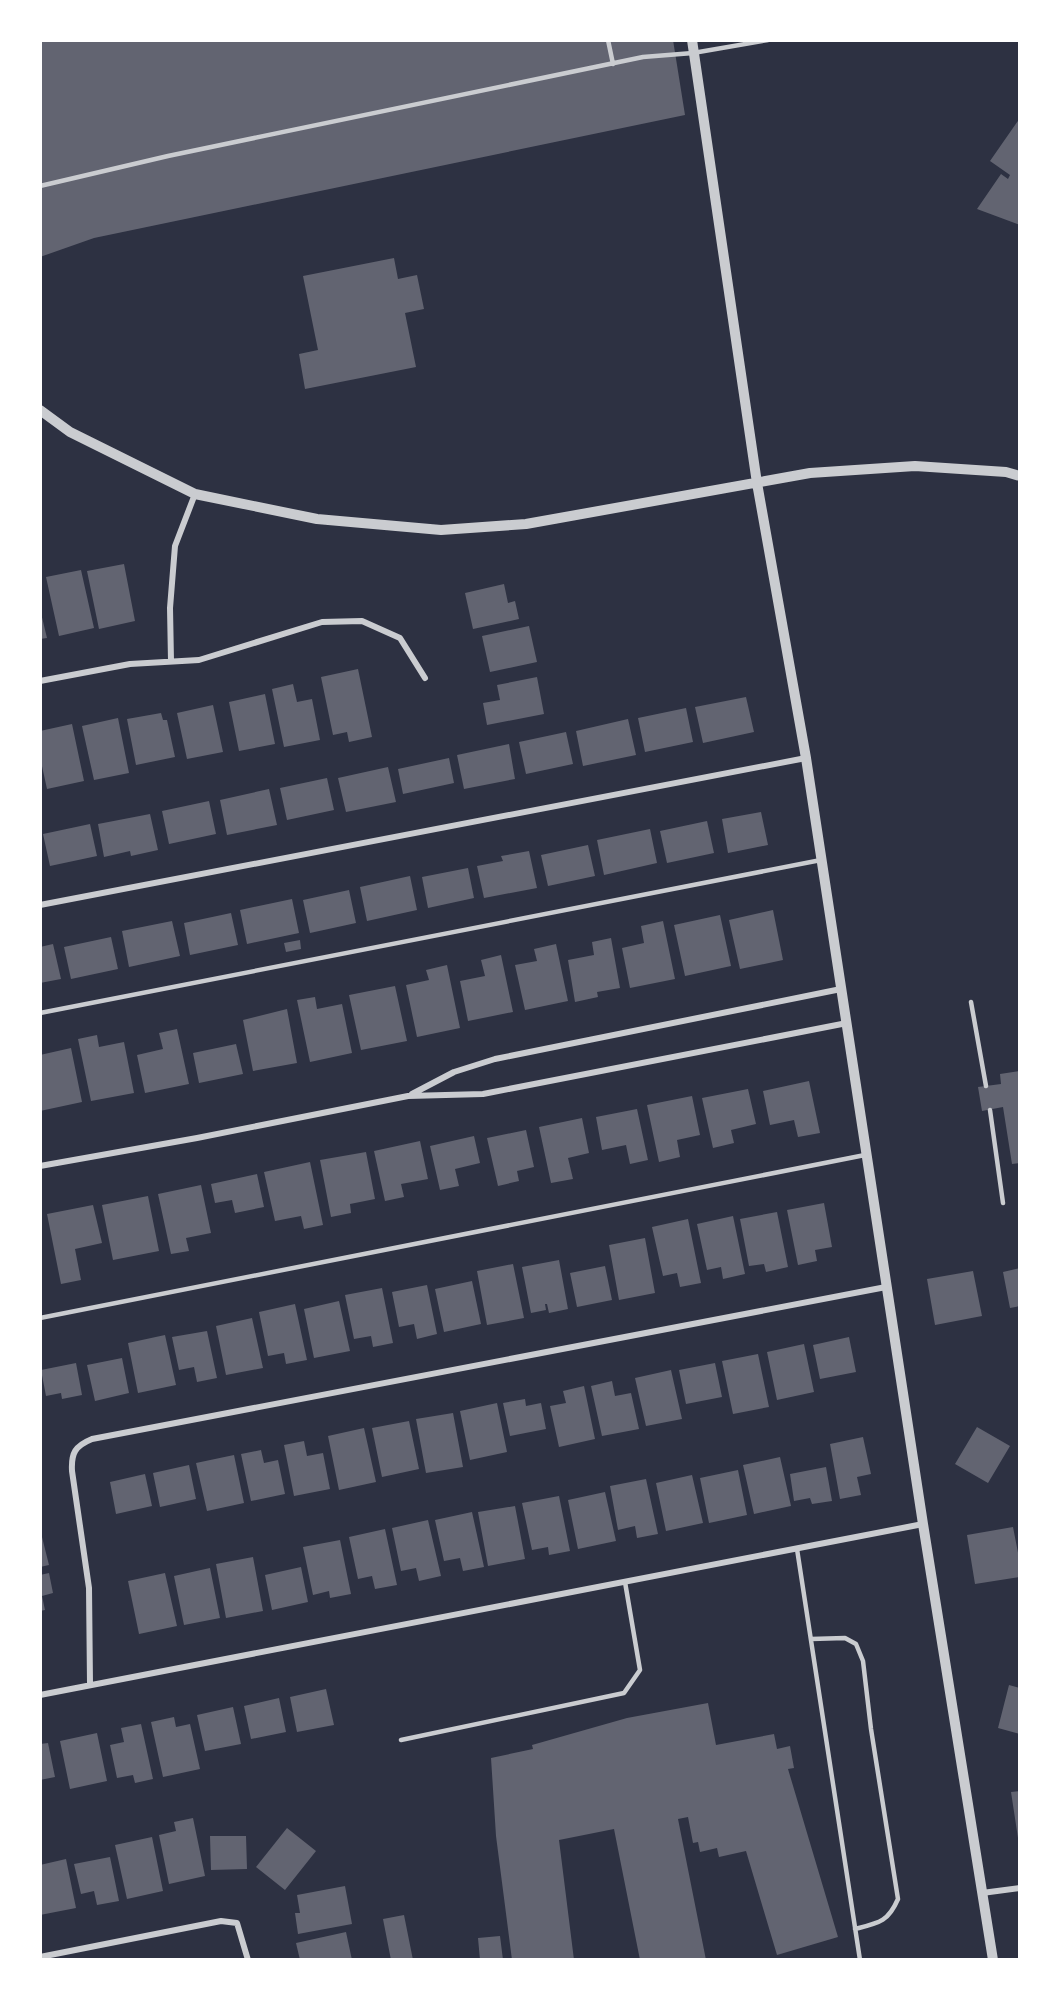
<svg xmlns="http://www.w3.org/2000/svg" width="1060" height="2000" font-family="'Noto Sans',sans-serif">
<rect width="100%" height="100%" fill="#2d3142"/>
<path fill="#626471" d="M40 40H673L685 115 94 238 40 257Z
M1020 118V225L977 209 1001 174 1008 179 1010 175 990 161Z
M394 258 398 279 417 275 424 309 405 313 416 367 305 389 299 354 318 350 303 276Z
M124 564 135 621 99 629 87 571Z
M81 570 94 628 59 636 46 577Z
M504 584 508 603 515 601 519 619 473 629 465 593Z
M40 609 47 638 40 639Z
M529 626 537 662 490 672 482 636Z
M358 669 372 737 349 742 347 732 333 735 321 677Z
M537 677 544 714 487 725 483 703 500 700 497 685Z
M293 684 297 702 312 699 320 740 284 747 272 689Z
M265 694 275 744 239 751 229 702Z
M746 697 754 732 703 743 695 707Z
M213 705 223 752 187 759 177 713Z
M686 708 693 742 645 752 638 718Z
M161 713 163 720H167L175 757 136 765 127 719Z
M118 718 129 773 94 780 82 726Z
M628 719 636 755 583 766 576 731Z
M72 724 84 781 47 789 40 757V731Z
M566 732 573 764 526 774 519 742Z
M509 744 515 779 464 789 457 755Z
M449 758 454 783 403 794 398 769Z
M388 767 396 802 346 812 338 778Z
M327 778 334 810 287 820 280 788Z
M269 789 277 825 227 835 220 800Z
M209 801 216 834 169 844 162 811Z
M761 812 768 845 728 853 722 819Z
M150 814 158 850 131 856 130 851 104 857 98 824Z
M707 821 714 853 667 863 660 831Z
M90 824 97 856 50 866 43 834Z
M650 829 657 863 604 875 597 840Z
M588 845 595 876 548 886 541 855Z
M529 851 537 888 484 898 477 866 503 861 501 856Z
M468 868 474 898 428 908 422 877Z
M410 876 417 910 367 921 360 887Z
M349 890 356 923 310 933 303 900Z
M292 899 299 933 247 944 240 910Z
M773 910 783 960 740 969 729 920Z
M231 913 238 945 190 955 184 923Z
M720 915 731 966 685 976 674 925Z
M172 921 180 956 129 967 122 931Z
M663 921 675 979 630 988 622 948 644 943 641 926Z
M111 937 118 969 71 979 64 947Z
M611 938 620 988 597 992 598 997 575 1002 568 960 594 955 592 942Z
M300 940 301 949 286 952 284 943Z
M53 944 61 979 40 983V947Z
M556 944 568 1001 525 1010 515 965 537 961 534 949Z
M501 955 513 1012 468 1021 460 981 485 976 481 960Z
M447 965 460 1028 417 1037 406 985 429 980 426 970Z
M395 986 407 1041 361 1050 349 995Z
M315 997 317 1009 342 1004 352 1053 310 1062 297 1000Z
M287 1009 297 1063 253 1071 243 1020Z
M177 1029 189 1084 145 1093 137 1055 163 1049 159 1033Z
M97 1035 99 1047 124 1042 134 1093 91 1101 78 1039Z
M236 1044 243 1074 199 1083 193 1053Z
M71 1048 82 1102 40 1111V1055Z
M1020 1071V1163L1012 1164 1003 1107 982 1111 978 1087 1001 1084 1000 1074Z
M809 1081 820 1133 798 1137 794 1120 770 1125 763 1091Z
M748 1089 756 1124 731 1130 734 1143 713 1148 702 1098Z
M692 1096 700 1135 677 1140 680 1157 659 1162 647 1105Z
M637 1109 648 1160 630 1164 626 1145 602 1150 596 1117Z
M582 1118 589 1153 568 1158 573 1179 551 1183 539 1127Z
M526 1130 534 1167 517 1171 519 1181 498 1186 487 1138Z
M474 1136 480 1163 455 1169 459 1186 440 1190 430 1146Z
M420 1141 428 1179 401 1184 404 1197 385 1201 374 1151Z
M366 1152 375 1199 350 1204 351 1213 331 1217 320 1160Z
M310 1162 323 1225 304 1229 301 1216 275 1221 264 1172Z
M257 1174 264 1207 235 1213 232 1200 215 1203 211 1184Z
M201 1185 211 1233 186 1238 189 1251 171 1254 158 1194Z
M148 1196 159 1251 113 1260 102 1205Z
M824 1203 832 1247 815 1250 817 1261 798 1265 787 1210Z
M93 1205 102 1243 75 1249 81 1280 61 1284 47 1214Z
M777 1212 788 1267 766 1272 764 1264 749 1266 740 1219Z
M733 1216 745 1274 723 1279 721 1267 707 1270 697 1224Z
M688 1219 701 1283 680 1287 677 1273 663 1276 652 1227Z
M645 1238 655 1293 619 1300 609 1245Z
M559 1260 568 1309 549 1313 547 1304H545L546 1310 531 1313 522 1267Z
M513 1264 524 1318 487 1325 477 1271Z
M605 1266 612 1300 577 1307 570 1273Z
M1020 1268V1306L1010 1308 1003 1272Z
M973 1271 982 1316 935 1325 927 1279Z
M472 1281 481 1324 444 1332 435 1289Z
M427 1285 437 1334 417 1339 414 1324 399 1327 392 1292Z
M382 1288 393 1343 373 1347 371 1336 354 1339 345 1295Z
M339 1301 350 1351 314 1358 304 1309Z
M295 1304 307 1360 286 1364 284 1353 268 1356 259 1312Z
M252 1318 263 1368 226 1375 216 1326Z
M207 1331 217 1378 197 1382 194 1367 179 1370 172 1337Z
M165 1335 176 1385 138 1393 128 1343Z
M849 1337 856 1372 820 1379 813 1345Z
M804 1344 814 1392 777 1400 767 1352Z
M758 1354 769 1407 733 1414 722 1361Z
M122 1358 129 1393 95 1401 87 1365Z
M76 1363 82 1395 62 1399 61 1393 46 1396 41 1370Z
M715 1363 722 1397 686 1404 679 1370Z
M671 1370 682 1419 646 1426 635 1378Z
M612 1381 615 1396 631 1393 639 1429 602 1436 591 1386Z
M584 1386 595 1439 559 1447 550 1406 566 1403 563 1391Z
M525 1399 526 1406 541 1403 546 1429 510 1436 503 1403Z
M497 1403 507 1452 470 1460 460 1411Z
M453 1413 463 1467 426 1473 416 1419Z
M409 1421 419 1469 382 1477 372 1428Z
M977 1427 1010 1446 988 1483 955 1464Z
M364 1428 376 1482 339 1490 328 1436Z
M863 1437 871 1474 857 1477 861 1495 840 1499 830 1444Z
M304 1441 307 1456 323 1453 330 1489 294 1496 284 1445Z
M261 1450 264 1463 278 1460 285 1494 251 1501 241 1454Z
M234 1455 244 1503 207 1511 196 1463Z
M780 1457 791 1506 754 1514 743 1465Z
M189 1465 196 1499 160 1507 153 1473Z
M826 1467 832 1501 812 1504 810 1498 794 1501 790 1474Z
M738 1470 747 1515 709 1523 700 1478Z
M145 1474 152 1506 116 1514 110 1482Z
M692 1475 703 1523 666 1531 656 1483Z
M646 1479 658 1534 637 1538 635 1526 618 1530 610 1486Z
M605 1492 616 1541 578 1549 568 1500Z
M559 1496 570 1551 549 1555 548 1547 532 1550 522 1503Z
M515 1506 525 1559 488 1566 478 1512Z
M472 1512 484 1567 463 1571 460 1558 444 1561 435 1520Z
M428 1520 441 1576 419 1581 416 1568 401 1571 392 1528Z
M1013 1527 1020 1563V1577L975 1584 967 1535Z
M40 1529 49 1565 40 1567Z
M385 1529 397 1585 375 1589 372 1576 358 1579 349 1537Z
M340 1540 351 1594 330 1598 329 1591 313 1595 303 1547Z
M253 1557 263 1611 226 1618 216 1564Z
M301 1567 308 1602 272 1610 265 1575Z
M210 1568 220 1618 184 1625 174 1576Z
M49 1573 53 1593 42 1596 45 1610 40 1611V1575Z
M165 1573 177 1626 139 1634 128 1581Z
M1009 1685 1020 1688V1734L998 1728Z
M326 1689 334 1725 297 1732 290 1697Z
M279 1698 286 1732 251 1739 244 1706Z
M708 1703 716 1745 774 1734 777 1749 790 1746 794 1768 788 1769 838 1937 777 1955 746 1851 719 1857 717 1848 700 1852 698 1842 693 1843 688 1817 678 1819 706 1960H640L614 1829 559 1840 574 1960H512L496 1836 491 1758 533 1749 532 1745 627 1718Z
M233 1707 241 1744 205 1751 197 1715Z
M174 1717 176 1727 190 1724 200 1769 163 1777 151 1722Z
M141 1724 153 1779 135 1783 133 1775 117 1778 110 1745 124 1742 121 1728Z
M97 1733 107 1781 70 1789 60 1741Z
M48 1743 55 1777 40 1780V1744Z
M1020 1791V1838H1018L1011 1792Z
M193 1818 205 1876 169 1884 159 1835 176 1831 174 1822Z
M287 1828 316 1851 285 1890 256 1867Z
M210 1836H246L247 1869 211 1870Z
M152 1837 163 1891 127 1899 115 1845Z
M110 1857 119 1901 97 1905 94 1891 81 1894 74 1864Z
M66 1859 76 1908 40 1915V1865Z
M345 1886 352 1924 298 1934 295 1913H300L297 1895Z
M404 1915 413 1960H391L383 1919Z
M346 1932 352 1960H300L296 1943Z
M500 1936 503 1960H480L478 1938Z"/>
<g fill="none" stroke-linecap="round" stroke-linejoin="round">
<path stroke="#caccd0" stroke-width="4.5" d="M608 40 613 64
M40 186 168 156 643 57 693 53 768 40
M971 1002 986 1086
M40 1013 821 860
M990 1110 1003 1203
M40 1318 865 1155
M797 1549 860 1960
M811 1639 845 1638 856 1644 863 1661 871 1729 898 1899C888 1922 879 1923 855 1929
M401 1740 624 1693 640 1670 625 1582"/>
<path stroke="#caccd0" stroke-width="6" d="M171 661 170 608 175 546 195 494
M40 681 130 664 199 660 322 622 362 621 400 638 425 678
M40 905 806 758
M412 1094 454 1072 495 1059 841 989
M40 1166 197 1138 408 1096 483 1094 847 1023
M90 1684 89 1588 72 1471C71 1453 75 1446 92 1439L886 1287
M40 1695 923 1524
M982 1893 1020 1888
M40 1957 221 1921 237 1923 248 1960"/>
<path stroke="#caccd0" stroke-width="10" d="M692 40 757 483 806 758 923 1524 993 1960
M40 410 70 432 195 494 317 519 441 530 526 524 810 473 915 466 1006 472 1020 476"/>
</g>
<rect width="1060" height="2000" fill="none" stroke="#ffffff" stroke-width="84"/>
</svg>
